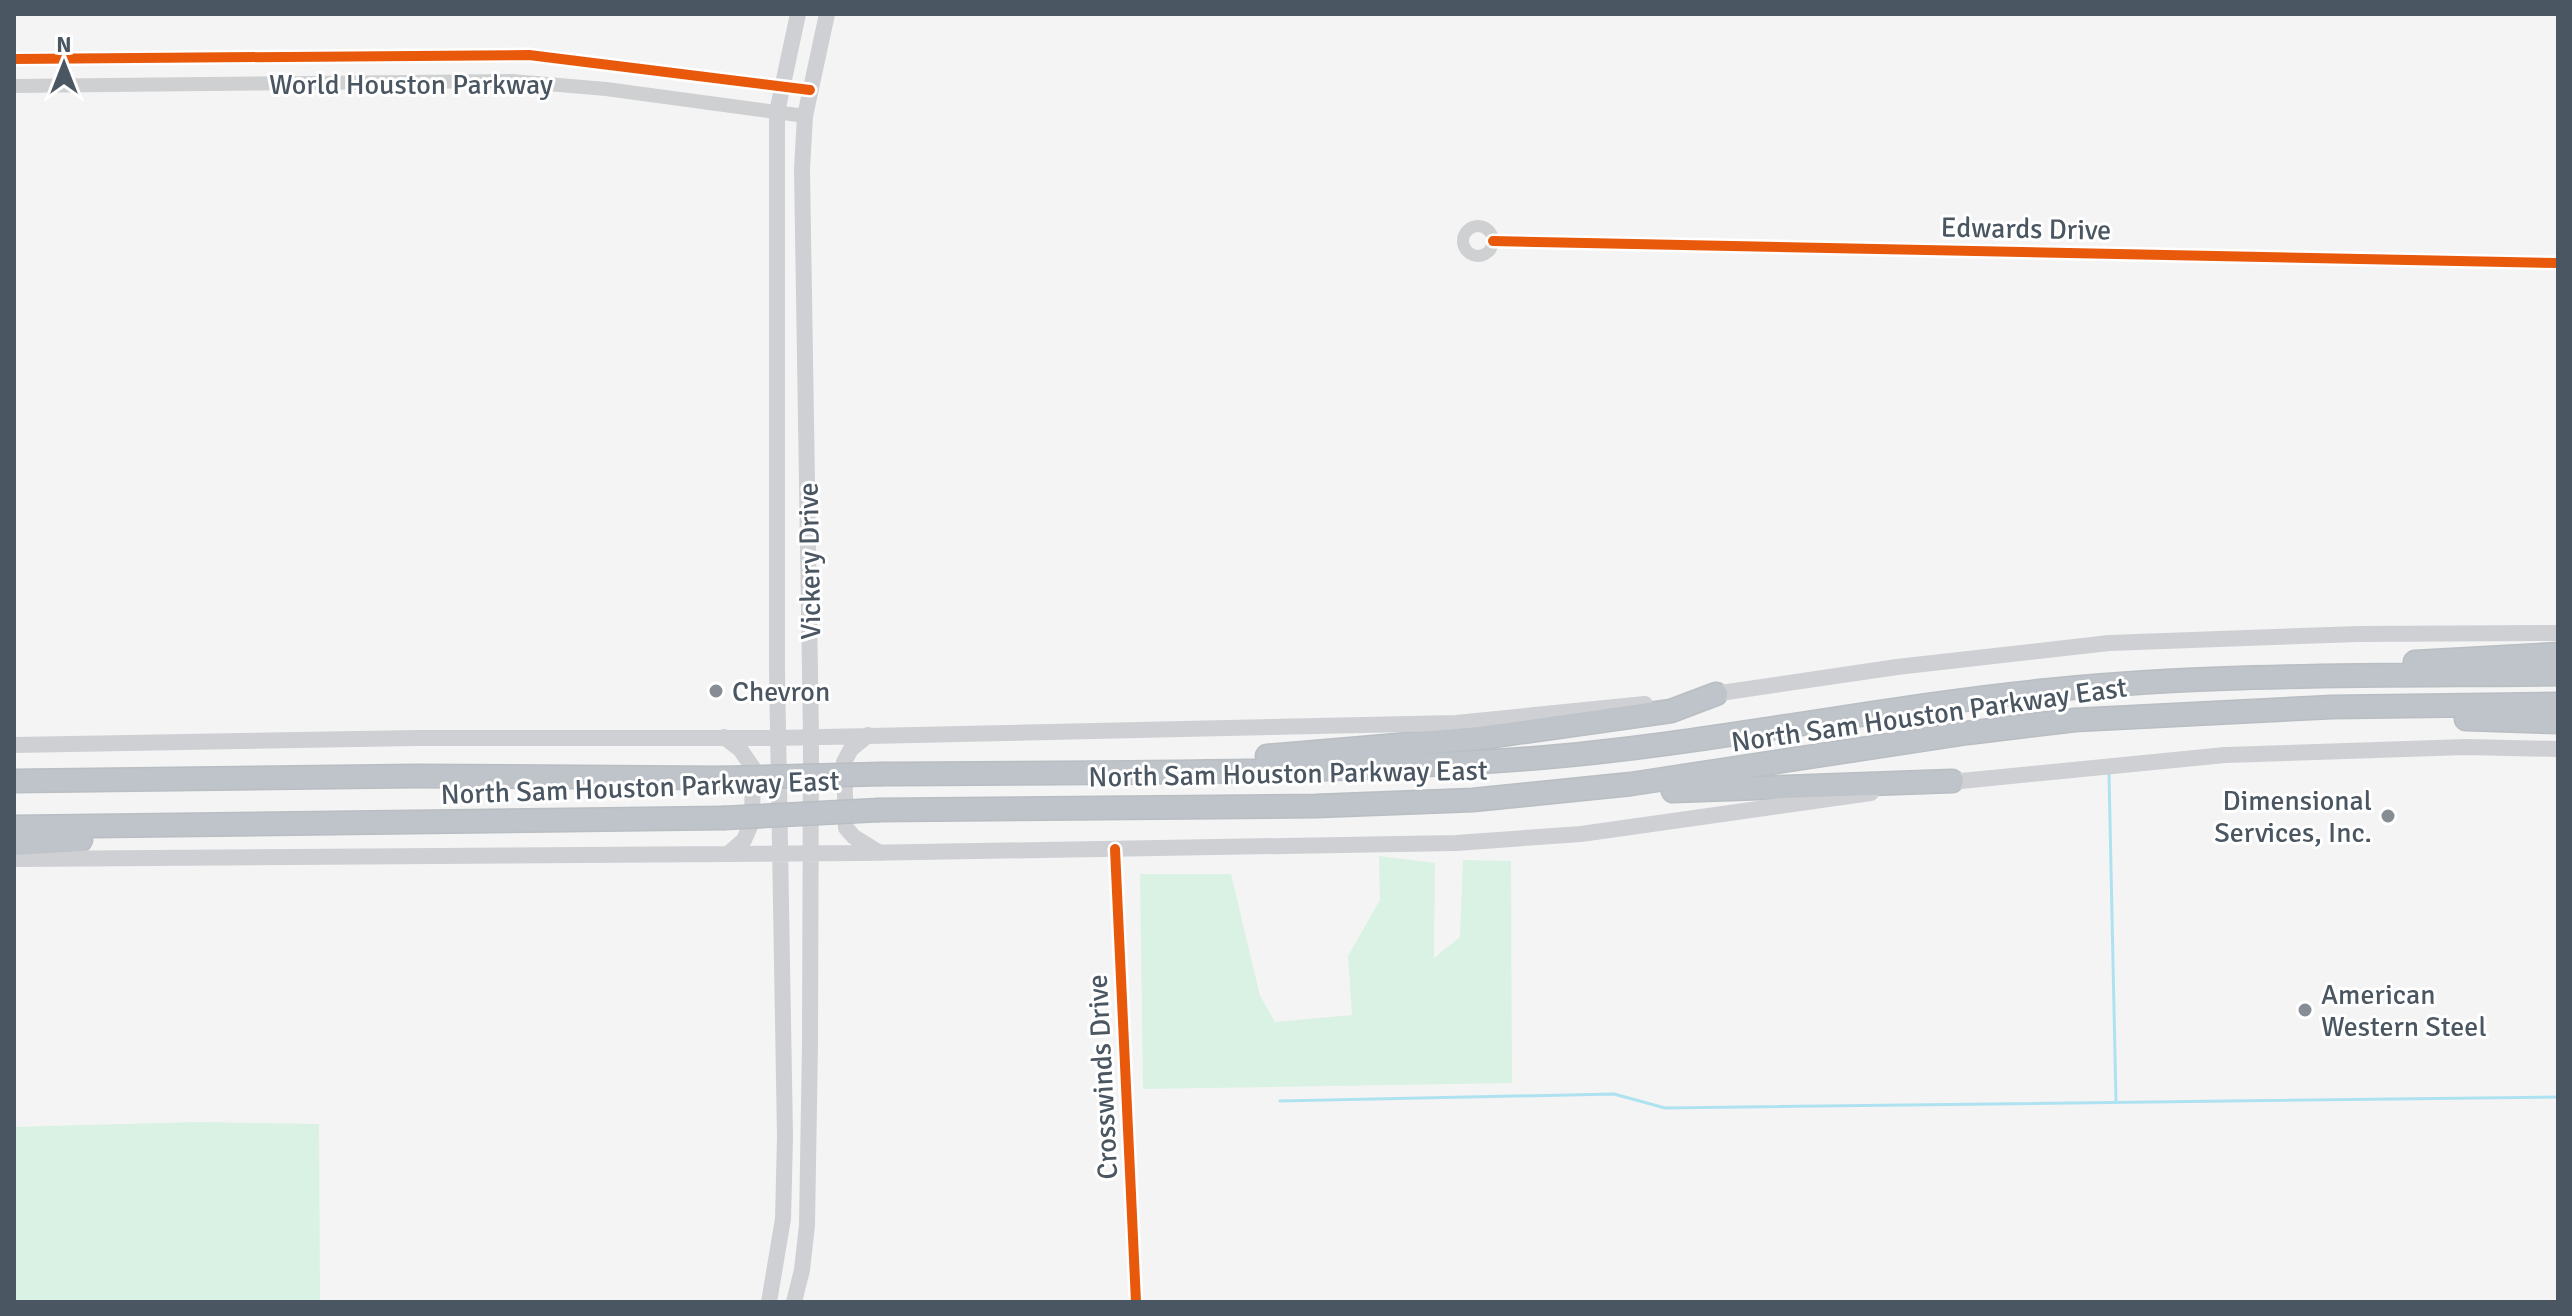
<svg xmlns="http://www.w3.org/2000/svg" width="2572" height="1316" font-family="Signika,sans-serif">
<rect width="100%" height="100%" fill="#f4f4f4"/>
<path fill="#d9f2e3" d="M1379 856 1435 863 1434 958 1460 937 1463 860 1511 861 1512 1083 1143 1089 1140 874H1231L1260 996 1275 1022 1352 1015 1348 956 1380 900Z
M198 1122 319 1124 320 1302H14V1127Z"/>
<g fill="none" stroke-linecap="round" stroke-linejoin="round">
<path stroke="#aee2f0" stroke-width="3" d="M2109 774 2116 1102
M1280 1101 1614 1094 1665 1108 2558 1097"/>
<g stroke="#b9bec3" stroke-width="25">
<path id="motorway" d="M2415 662 2558 654
M2466 719 2558 722
M1267 756 1480 738 1671 711 1716 694
M882 774C1095 772 1310 775 1524 759 1701 746 1875 707 2051 690 2219 673 2389 676 2558 674
M14 781 415 776 720 778
M1673 791 1952 781
M879 810 1316 806 1473 800 1631 784 1967 733 2075 720 2332 707 2558 704
M14 827 723 818
M14 844 81 840"/>
</g>
<path stroke="#ced0d2" stroke-width="12" d="M1463 241a15 15 0 1 1 30 0a15 15 0 1 1-30 0Z
M1493 241 2558 263
M1115 849 1136 1302"/>
<path stroke="#ced0d2" stroke-width="14" d="M14 59 529 55 810 90
M14 86 512 81 606 89 805 116"/>
<path stroke="#ced0d4" stroke-width="16" d="M1707 695 1897 667 2109 643 2358 634 2558 633
M868 735 851 749 844 762 846 828 854 837 880 853
M724 737 740 749 753 768 752 822 744 840 728 854
M14 745 415 738H778L1456 723 1645 704
M1941 783 2225 755 2466 747 2558 749
M14 859 861 853 1456 843 1581 834 1871 793
M769 1302 783 1219 785 1137 777 672V112L798 14
M794 1302 802 1270 807 1225 810 1043 811 736 802 169 805 116 827 14"/>
<use href="#motorway" stroke="#bec4c9" stroke-width="22"/>
<g stroke="#b9bec3" stroke-width="25" stroke-linecap="butt">
<path id="motorway-bridge" d="M720 778 882 774
M723 818 879 810"/>
</g>
<use href="#motorway-bridge" stroke="#bec4c9" stroke-width="22"/>
<g stroke="#fff" stroke-width="15">
<path id="cycleway" d="M14 59 529 55 810 90
M1493 241 2558 263
M1115 849 1136 1302"/>
</g>
<use href="#cycleway" stroke="#e8590c" stroke-width="10"/>
</g>
<g fill="#868d94" stroke="#fff" stroke-width="3">
<circle cx="716" cy="691" r="8"/>
<circle cx="2388" cy="816" r="8"/>
<circle cx="2305" cy="1010" r="8"/>
</g>
<g text-anchor="middle" stroke-width="6" stroke-linejoin="round" paint-order="stroke">
<g font-size="28" fill="#4a5661" stroke="#fff">
<text x="411" y="94">World Houston Parkway</text>
<text transform="translate(2026 228) rotate(1)" y="10">Edwards Drive</text>
<text transform="translate(809 561) rotate(-91)" y="10">Vickery Drive</text>
<text transform="translate(1929 714) rotate(-8)" y="10">North Sam Houston Parkway East</text>
<text transform="translate(1288 773) rotate(-1)" y="10">North Sam Houston Parkway East</text>
<text transform="translate(640 787) rotate(-2)" y="10">North Sam Houston Parkway East</text>
<text transform="translate(1102 1077) rotate(-93)" y="10">Crosswinds Drive</text>
</g>
<g font-size="28" fill="#4a5661" stroke="#fff" text-anchor="start">
<text x="732" y="701">Chevron</text>
<text x="2372" y="810" text-anchor="end">Dimensional<tspan x="2372" dy="32">Services, Inc.</tspan></text>
<text x="2321" y="1004">American<tspan x="2321" dy="32">Western Steel</tspan></text>
</g>
</g>
<rect width="2572" height="1316" fill="none" stroke="#4a5661" stroke-width="32"/>
<g transform="translate(64 64)" stroke="#ffffff" stroke-width="6" paint-order="stroke">
<path d="M0-6L14 30L0 20L-14 30Z" fill="#4a5661"/>
<text y="-12" font-size="22" font-weight="bold" text-anchor="middle" fill="#4a5661">N</text>
</g>
</svg>
